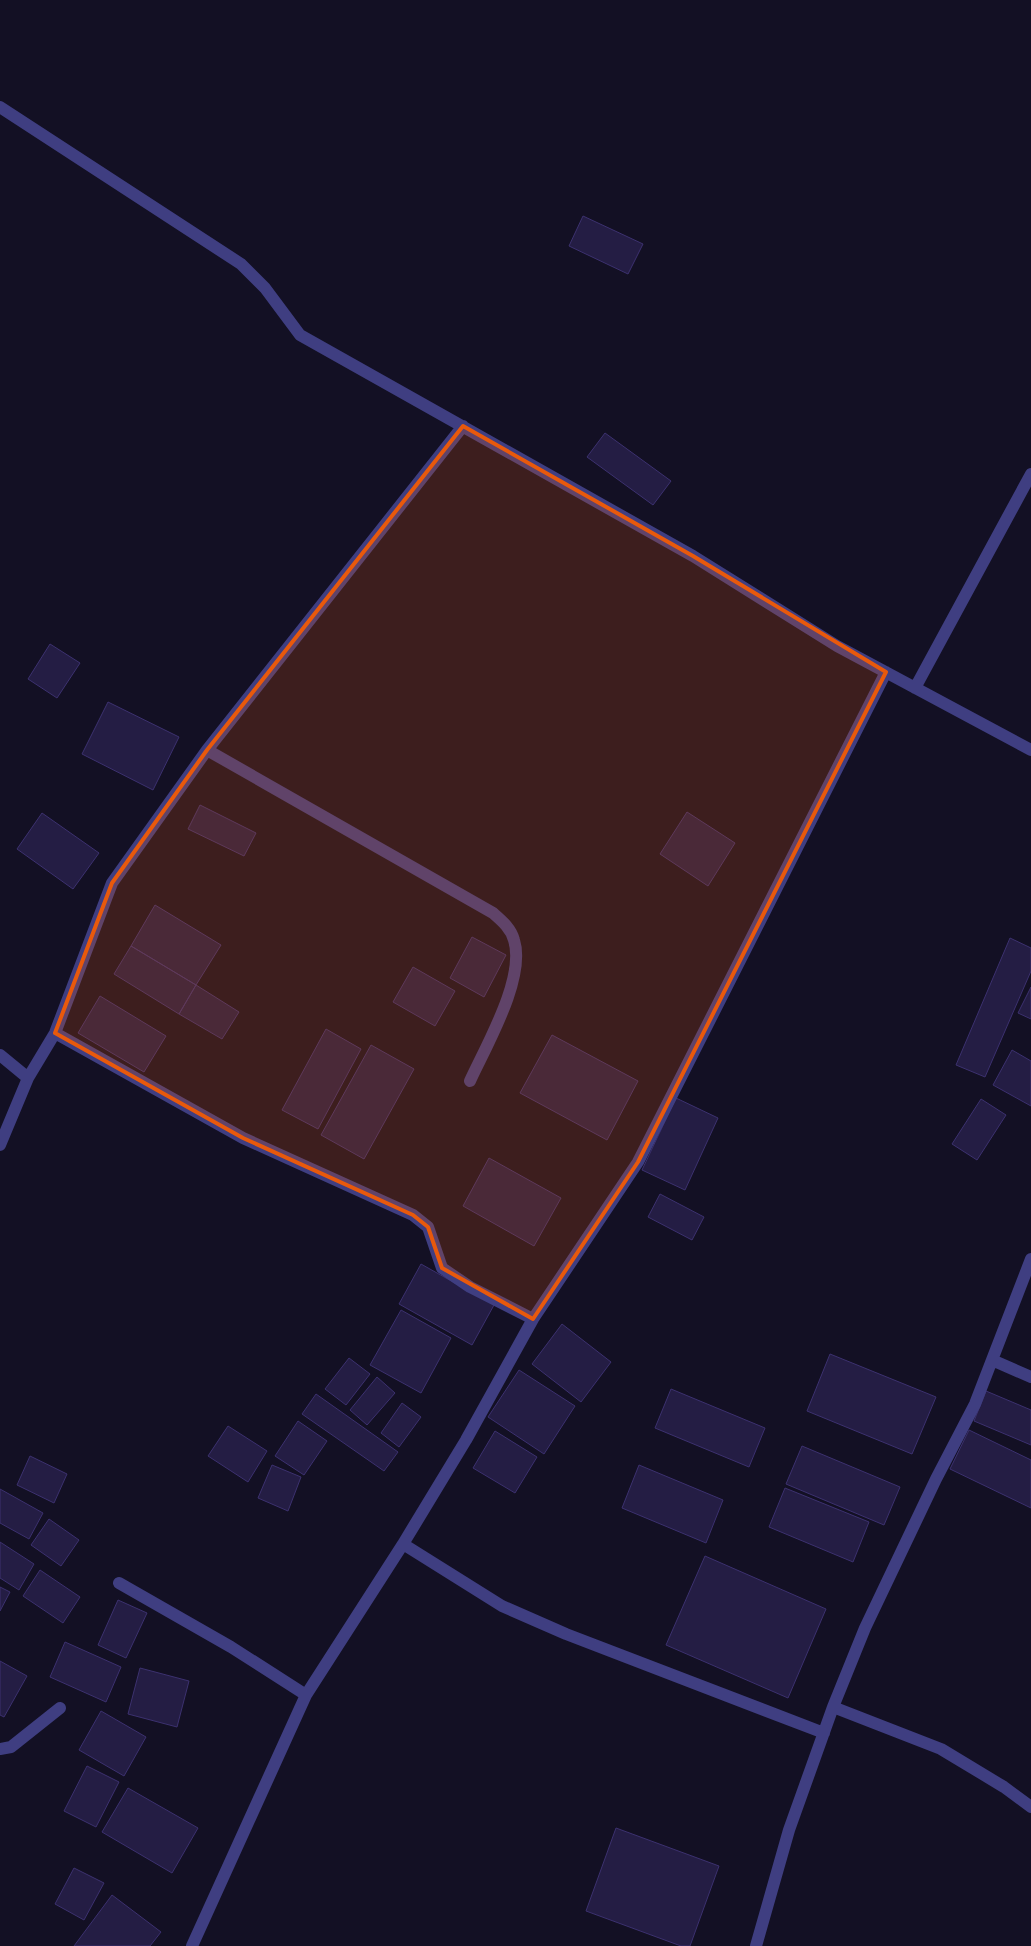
<svg xmlns="http://www.w3.org/2000/svg" width="1031" height="1946" font-family="Cabin,sans-serif">
<rect width="100%" height="100%" fill="#131024"/>
<path fill="#241d44" stroke="#3c316f" d="M583 216 643 244 628 274 569 246Z
M605 433 671 481 653 505 587 457Z
M50 644 80 663 57 698 28 679Z
M108 702 179 737 153 790 82 754Z
M200 805 256 833 244 856 188 829Z
M687 812 735 843 708 886 660 854Z
M42 813 99 853 73 889 17 849Z
M155 905 221 945 196 985 131 946Z
M472 937 506 955 484 997 450 978Z
M1010 938 1031 948V971L985 1077 956 1065Z
M131 946 196 985 179 1014 114 974Z
M413 967 455 991 435 1026 393 1002Z
M196 985 239 1012 222 1039 179 1014Z
M1031 987V1019L1018 1013Z
M100 996 166 1036 144 1072 78 1033Z
M326 1029 361 1049 318 1129 282 1110Z
M552 1035 638 1081 607 1140 520 1093Z
M371 1045 414 1069 364 1159 321 1135Z
M1012 1050 1031 1061V1106L993 1085Z
M676 1098 718 1118 685 1190 642 1170Z
M981 1099 1006 1115 977 1160 952 1144Z
M489 1158 561 1198 534 1246 463 1206Z
M660 1194 704 1217 692 1240 648 1217Z
M421 1264 494 1305 472 1345 399 1304Z
M401 1310 451 1338 421 1393 370 1365Z
M562 1324 611 1362 581 1402 532 1364Z
M830 1354 936 1397 912 1454 807 1411Z
M349 1358 370 1374 346 1405 325 1389Z
M519 1370 575 1406 544 1454 488 1417Z
M377 1377 395 1393 367 1425 350 1410Z
M671 1389 765 1428 749 1467 655 1428Z
M986 1391 1031 1410V1445L974 1421Z
M316 1394 398 1452 384 1471 302 1414Z
M402 1403 421 1417 399 1447 381 1433Z
M298 1421 327 1441 304 1475 275 1456Z
M228 1426 267 1451 248 1482 208 1456Z
M969 1430 1031 1460V1508L950 1469Z
M495 1431 537 1457 515 1493 473 1468Z
M802 1446 900 1487 884 1525 786 1484Z
M30 1456 67 1474 54 1503 17 1485Z
M272 1465 301 1477 288 1511 258 1498Z
M639 1465 723 1500 706 1543 622 1508Z
M785 1488 869 1522 853 1562 769 1527Z
M0 1489 43 1513 29 1539 0 1523Z
M49 1519 79 1540 61 1566 31 1545Z
M0 1542 34 1564 19 1590 0 1578Z
M705 1556 826 1609 788 1698 666 1645Z
M40 1570 80 1597 63 1623 23 1596Z
M0 1587 10 1592 0 1611Z
M118 1600 147 1613 126 1658 98 1645Z
M65 1642 121 1667 106 1702 50 1677Z
M0 1661 27 1676 4 1717 0 1715Z
M140 1668 189 1681 177 1727 128 1714Z
M101 1711 146 1737 124 1776 79 1750Z
M87 1766 119 1782 96 1827 64 1811Z
M128 1788 198 1828 172 1873 102 1832Z
M616 1828 719 1866 690 1946H681L586 1911Z
M74 1868 104 1883 84 1920 55 1904Z
M112 1895 161 1932 150 1946H74Z"/>
<g fill="none" stroke-linecap="round" stroke-linejoin="round">
<path stroke="#3f3e81" stroke-width="12" d="M0 107 241 264 265 288 300 335 693 556 837 646 1031 750
M915 688 1031 474
M207 750 493 913C501 920 511 928 514 940 526 978 486 1046 470 1081
M55 1033 243 1138 413 1215 428 1227 442 1268 470 1287 533 1319
M0 1055 28 1078
M0 1145 28 1078 55 1033 112 883 207 750 463 426
M992 1360 1031 1377
M403 1544 502 1606 566 1634 824 1733
M119 1583 231 1647 306 1695
M833 1707 941 1749 1004 1787 1031 1807
M0 1749 11 1747 60 1708
M192 1946 306 1695 403 1544 466 1440 533 1319 638 1162 886 672
M756 1946 789 1830 833 1707 865 1628 936 1479 975 1404 1031 1259"/>
</g>
<path fill="#e8590c" fill-opacity="0.2" stroke="#e8590c" stroke-width="4" stroke-linejoin="round" d="M463 426 693 556 886 672 638 1162 533 1319 442 1268 428 1227 413 1215 243 1138 55 1033 112 883 207 750Z"/>
</svg>
